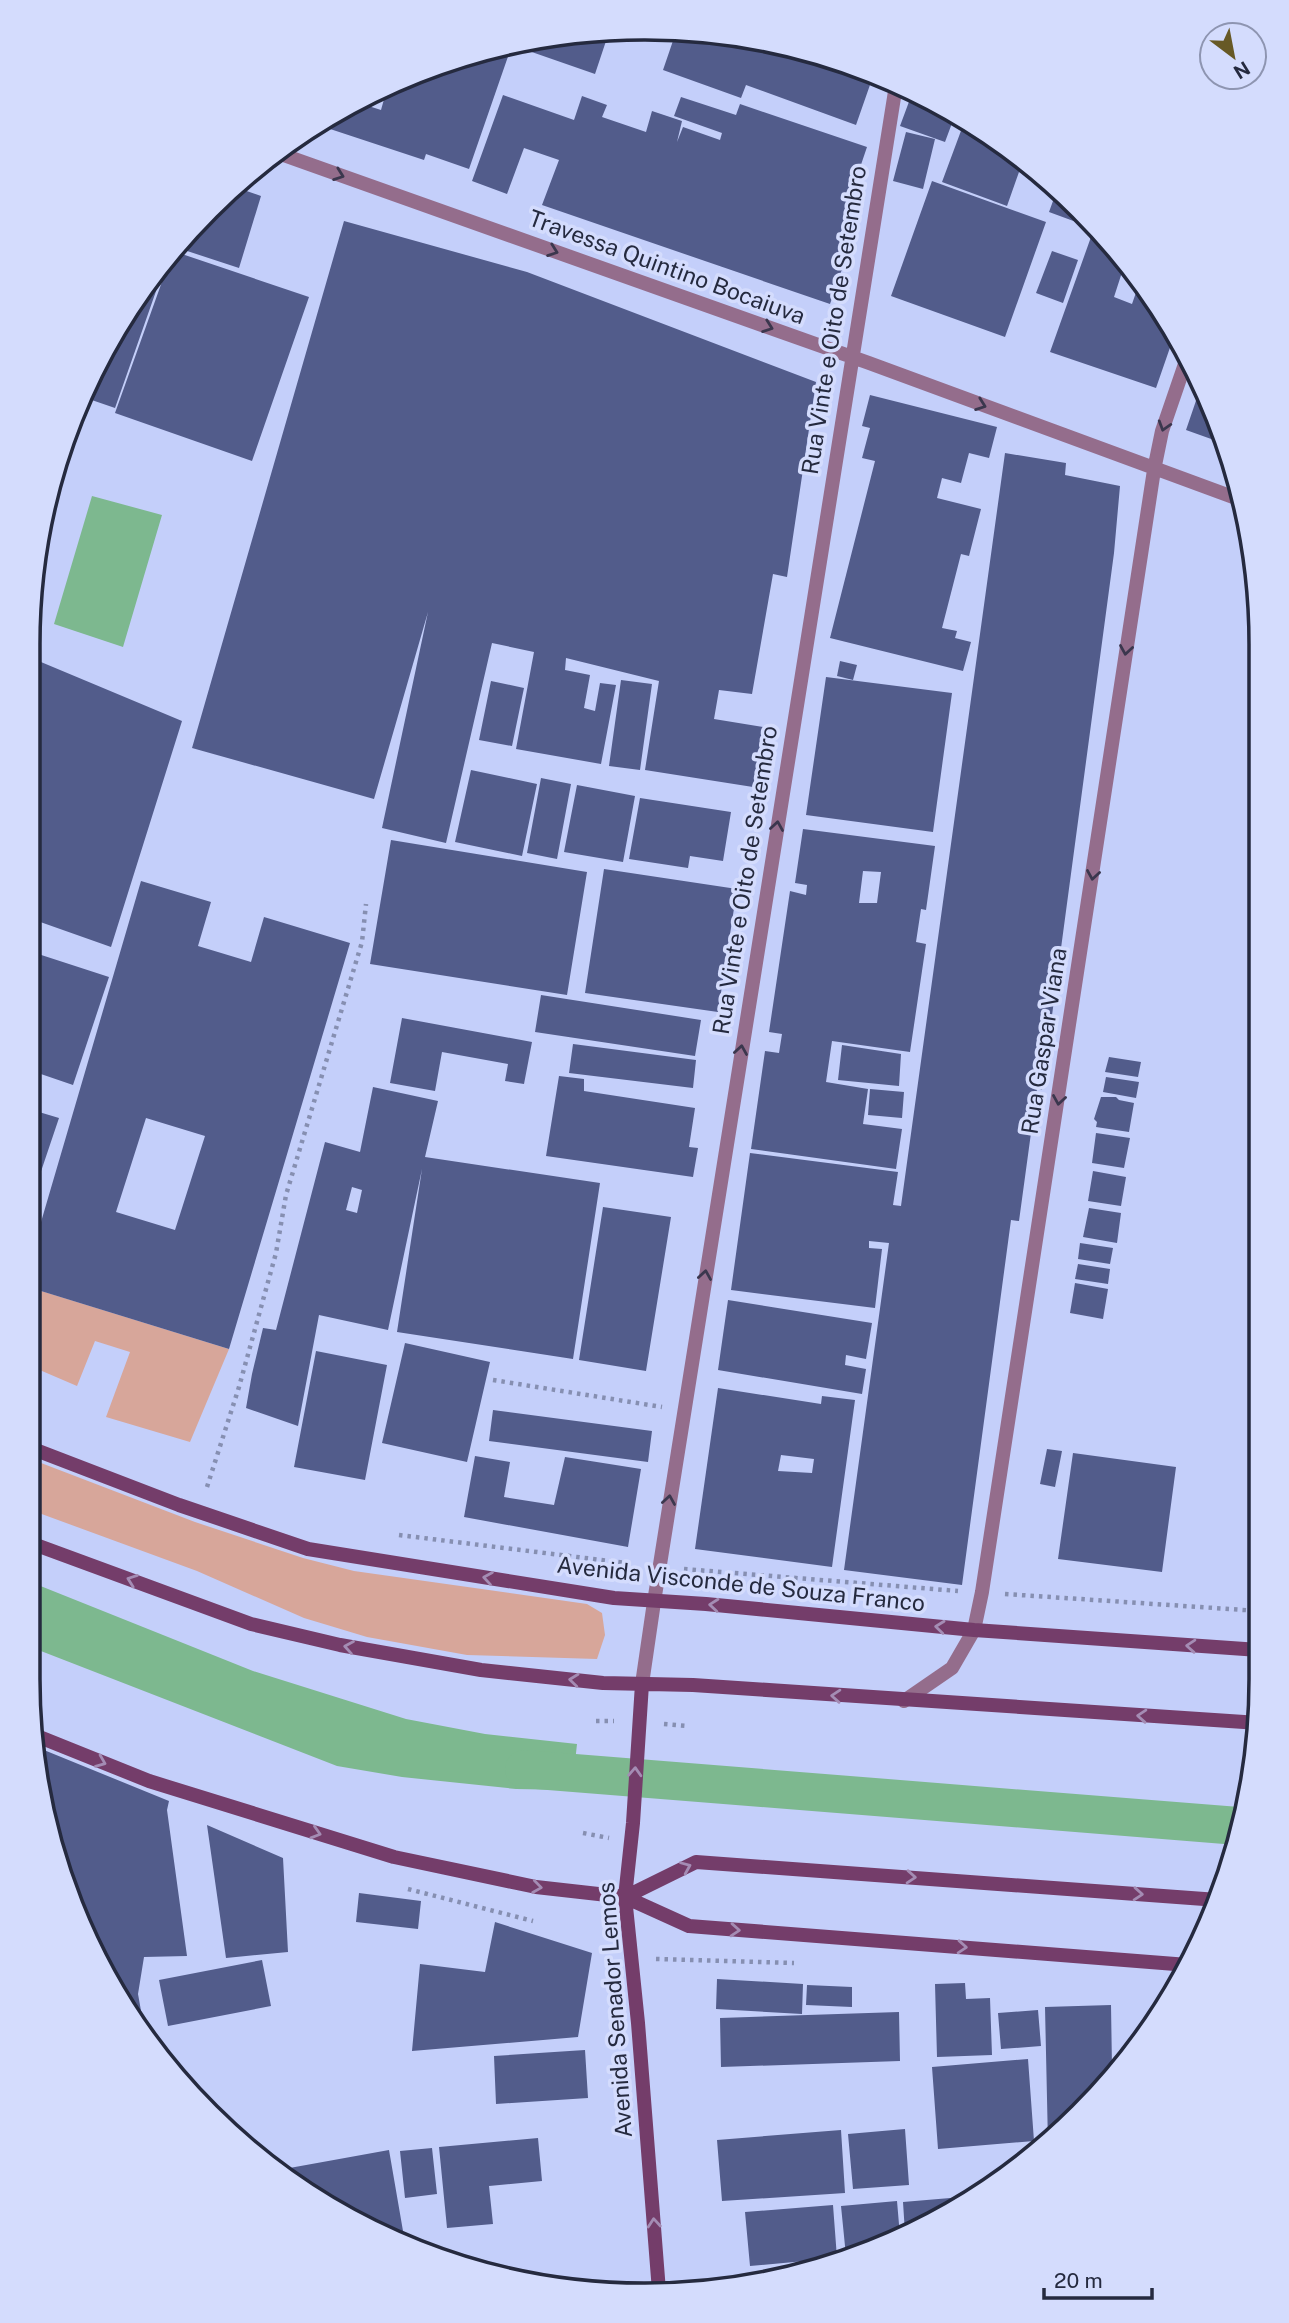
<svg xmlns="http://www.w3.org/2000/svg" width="1289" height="2323" font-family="'Public Sans',sans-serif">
<rect width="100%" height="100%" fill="#c4cffa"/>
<path fill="#d7a69a" d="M38 1290 229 1349 190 1442 106 1417 130 1352 95 1341 77 1386 28 1365V1326Z
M28 1458 195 1522 303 1558 354 1571 587 1604 602 1613 605 1635 597 1659 467 1655 367 1637 304 1618 197 1571 28 1509Z"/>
<path fill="#7db88f" d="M92 496 162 515 123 647 54 624Z
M28 1581 253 1671 406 1719 485 1734 577 1744 572 1790 516 1789 402 1777 337 1766 28 1646Z"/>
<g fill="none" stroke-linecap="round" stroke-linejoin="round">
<path stroke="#7db88f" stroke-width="38" d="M524 1769 1238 1826"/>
</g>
<path fill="#525c8b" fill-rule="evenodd" d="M605 29H610L595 74 526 50 529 42Z
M676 32 725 33 843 61 868 72 865 79 871 82 856 125 746 85 741 98 663 70Z
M512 45 469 169 426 154 424 160 318 125 356 102 381 110 388 85 485 49Z
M503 95 574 120 582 96 607 105 602 117 646 132 652 111 682 121 677 142 683 127 720 140 722 133 674 116 681 97 736 115 740 104 867 147 847 206 862 211 830 304 542 205 559 160 524 148 507 194 472 181Z
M910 99 955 115 945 142 900 126Z
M965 120 1042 179V180L1019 172 1007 206 942 182Z
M906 132 935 139 923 189 893 181Z
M932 181 1046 222 1005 337 891 296Z
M235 187 261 196 239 268 175 247 181 238Z
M1057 190 1080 208 1098 230 1049 212Z
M344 221 527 272 816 382 787 577 773 574 752 694 719 690 714 719 763 727 753 787 645 770 659 681 566 658 565 670 590 675 584 708 595 711 600 683 616 685 601 764 516 749 534 652 492 643 446 843 382 828 428 612 374 799 192 748Z
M1091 237 1109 243 1125 263 1114 297 1132 304 1140 281 1157 302 1174 336 1156 388 1050 352Z
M173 251 309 297 252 461 115 413Z
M1052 251 1078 260 1063 303 1036 293Z
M168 257 115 408 83 397 111 336Z
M1200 389 1228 445 1186 430Z
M870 395 997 427 989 458 969 453 961 483 942 478 937 498 981 509 969 556 961 554 942 628 957 631 955 638 971 642 963 671 830 638 875 461 862 458 870 428 862 426Z
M1005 453 1066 463 1065 475 1120 486 1114 553 1042 1090 1037 1089 1019 1221 1011 1220 962 1585 844 1570 889 1243 869 1241V1248L882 1249 875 1308 731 1290 750 1153 898 1172 893 1205 901 1206Z
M29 657 182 721 111 947 29 918Z
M840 661 857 665 853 680 837 676Z
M826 677 952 693 933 832 806 815Z
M621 680 652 684 640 770 609 766Z
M491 681 524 688 512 746 479 740Z
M471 770 537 784 522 856 455 842Z
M541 778 571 784 557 859 527 853Z
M577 785 635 796 623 862 564 852Z
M640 798 731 812 723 861 690 856 688 868 629 859Z
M803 829 935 846 926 910 921 909 916 942 926 944 910 1052 832 1041 826 1082 868 1089 863 1124 902 1129 896 1169 751 1149 765 1051 779 1053 782 1034 769 1032 790 891 806 895 807 885 795 883ZM863 871 881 872 877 903H859Z
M391 840 587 872 567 995 370 964Z
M604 869 737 889 718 1012 585 993Z
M141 881 211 902 198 946 251 962 264 917 350 943 229 1349 28 1287 29 1263ZM146 1118 205 1136 175 1230 116 1212Z
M29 951 109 977 73 1085 35 1072 29 1090Z
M541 995 701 1020 695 1056 535 1032Z
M402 1018 532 1042 524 1084 505 1081 508 1064 442 1052 435 1091 390 1083Z
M573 1044 696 1060 693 1088 569 1073Z
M842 1045 901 1054 899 1086 838 1080Z
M1109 1057 1141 1062 1138 1077 1105 1072Z
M559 1076 584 1079V1091L695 1108 689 1147 698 1148 693 1177 546 1156Z
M1106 1077 1139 1082 1136 1098 1103 1092Z
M373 1087 438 1101 425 1157 600 1183 573 1359 397 1332 422 1169 388 1330 319 1315 298 1426 246 1408 252 1374 263 1328 276 1330 325 1142 360 1152ZM352 1187 362 1190 357 1213 346 1210Z
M870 1089 904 1092 902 1118 868 1115Z
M1101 1097H1116L1119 1100 1134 1103 1129 1132 1096 1127 1097 1122 1094 1119Z
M29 1109 59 1118 29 1207Z
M1096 1133 1130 1138 1124 1168 1092 1163Z
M1093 1171 1126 1177 1121 1206 1088 1201Z
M603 1207 671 1217 646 1371 579 1360Z
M1089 1208 1121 1213 1117 1243 1083 1237Z
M1080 1243 1113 1248 1110 1264 1078 1259Z
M1078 1264 1110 1269 1108 1284 1075 1279Z
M1075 1283 1108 1289 1103 1319 1070 1313Z
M728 1300 872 1323 866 1359 846 1355 845 1365 866 1369 862 1394 718 1370Z
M405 1343 490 1362 467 1462 382 1443Z
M316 1351 387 1365 365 1480 294 1467Z
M718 1388 821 1404 822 1396 855 1400 832 1567 695 1549ZM781 1455 814 1459 812 1473 778 1471Z
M493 1410 652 1431 648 1462 489 1441Z
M1047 1449 1062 1451 1055 1487 1040 1484Z
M1073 1453 1176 1467 1162 1572 1058 1559Z
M475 1456 510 1462 504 1497 554 1505 565 1457 641 1469 628 1547 464 1517Z
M39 1748 169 1801 167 1810 187 1956 144 1957 138 1994 145 2033 61 1876Z
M207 1825 283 1858 288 1952 226 1958Z
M359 1893 421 1901 418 1929 356 1922Z
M495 1922 592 1953 578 2037 412 2051 420 1964 485 1972Z
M262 1960 271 2006 168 2026 159 1980Z
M717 1979 803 1984 802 2014 716 2009Z
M965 1983 966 1999 990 1998 992 2055 937 2057 935 1984Z
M807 1985 852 1987V2007L806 2005Z
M1111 2005 1112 2068 1048 2144 1045 2007Z
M1038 2010 1041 2046 1001 2049 998 2013Z
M899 2012 900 2061 721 2067 720 2018Z
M585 2050 588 2098 496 2104 494 2056Z
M1028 2059 1034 2141 938 2149 932 2067Z
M905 2129 909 2185 853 2189 848 2134Z
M841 2130 845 2193 722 2201 717 2140Z
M538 2138 542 2181 489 2186 493 2224 447 2228 439 2147Z
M432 2148 437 2194 405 2198 400 2151Z
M389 2150 403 2231 393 2232 343 2209 342 2205 335 2206 302 2191 285 2175 284 2169Z
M962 2197 916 2226 905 2233 903 2202Z
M897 2201 900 2236 880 2248 846 2256 841 2206Z
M833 2205 837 2258 750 2266 745 2212Z"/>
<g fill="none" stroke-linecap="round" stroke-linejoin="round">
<path stroke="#868fb1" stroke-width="4.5" stroke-dasharray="3.5 5" stroke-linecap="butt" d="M493 1380 662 1407
M207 1487 239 1387 276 1253 286 1195 362 942 366 904
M399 1535 634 1564
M684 1569 958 1591
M1005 1594 1259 1611
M596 1721H614
M664 1724 688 1726
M583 1833 609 1838
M408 1889 533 1921
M656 1959 794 1963"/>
<path stroke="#946d8c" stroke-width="14" d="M275 152 869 363 1241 500
M654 1602 896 85
M904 1701 952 1668 974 1630 982 1592 1154 470 1162 431 1186 361"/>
<path stroke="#946d8c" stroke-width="14" d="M642 1684 654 1602"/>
<path stroke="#743d6a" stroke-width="14" d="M28 1447 179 1505 308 1549 614 1598 706 1604 974 1630 1259 1650
M28 1542 251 1624 340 1645 481 1670 603 1683 693 1685 1259 1723
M642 1684 633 1823 625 1897 638 2023 659 2291
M37 1736 149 1781 394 1857 536 1887 625 1897 689 1926 1188 1965
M625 1897 696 1862 1218 1900"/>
</g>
<defs><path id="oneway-chevron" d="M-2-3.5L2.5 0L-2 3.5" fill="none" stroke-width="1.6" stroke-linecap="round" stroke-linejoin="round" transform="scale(1.75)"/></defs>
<g stroke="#3b374e">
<use href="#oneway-chevron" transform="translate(339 175) rotate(20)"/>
<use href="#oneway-chevron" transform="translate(553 251) rotate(20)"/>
<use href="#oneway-chevron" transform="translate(768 327) rotate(20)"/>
<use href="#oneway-chevron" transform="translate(981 405) rotate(20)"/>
<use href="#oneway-chevron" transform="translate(1164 426) rotate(107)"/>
<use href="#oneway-chevron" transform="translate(1126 650) rotate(99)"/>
<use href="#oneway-chevron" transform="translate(777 826) rotate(-81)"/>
<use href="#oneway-chevron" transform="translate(1093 875) rotate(99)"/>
<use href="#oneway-chevron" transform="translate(741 1050) rotate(-81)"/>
<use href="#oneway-chevron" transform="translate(1059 1100) rotate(99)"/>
<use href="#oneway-chevron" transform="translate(705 1275) rotate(-81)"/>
<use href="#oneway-chevron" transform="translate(669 1500) rotate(-81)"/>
</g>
<g stroke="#a48cb4">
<use href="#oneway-chevron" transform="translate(488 1578) rotate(-171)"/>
<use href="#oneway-chevron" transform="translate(132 1580) rotate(-160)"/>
<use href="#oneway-chevron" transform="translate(714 1605) rotate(-175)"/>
<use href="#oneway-chevron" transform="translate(940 1627) rotate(-174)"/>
<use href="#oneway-chevron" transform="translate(1191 1646) rotate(-176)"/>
<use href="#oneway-chevron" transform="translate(349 1647) rotate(-170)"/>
<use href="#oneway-chevron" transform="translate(574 1680) rotate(-174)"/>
<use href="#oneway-chevron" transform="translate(836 1696) rotate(-176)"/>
<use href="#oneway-chevron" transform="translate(1142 1716) rotate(-176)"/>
<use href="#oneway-chevron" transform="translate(101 1762) rotate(22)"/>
<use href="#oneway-chevron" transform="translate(635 1772) rotate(-87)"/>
<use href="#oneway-chevron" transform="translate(316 1833) rotate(17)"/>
<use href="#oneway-chevron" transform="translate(686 1867) rotate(-23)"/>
<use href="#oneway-chevron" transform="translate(911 1877) rotate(4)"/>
<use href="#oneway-chevron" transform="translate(537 1887) rotate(8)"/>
<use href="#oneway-chevron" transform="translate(1138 1894) rotate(4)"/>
<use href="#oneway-chevron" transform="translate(735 1930) rotate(4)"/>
<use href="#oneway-chevron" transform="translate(962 1947) rotate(4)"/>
<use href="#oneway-chevron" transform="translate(654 2223) rotate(-95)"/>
</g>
<g text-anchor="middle" stroke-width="7" stroke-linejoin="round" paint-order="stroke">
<g font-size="23" fill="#252a3f" stroke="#d4dcfd">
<text transform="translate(667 267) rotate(20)" y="8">Travessa Quintino Bocaiuva</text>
<text transform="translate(834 320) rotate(-81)" y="8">Rua Vinte e Oito de Setembro</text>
<text transform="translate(745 880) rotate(-81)" y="8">Rua Vinte e Oito de Setembro</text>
<text transform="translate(1044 1041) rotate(-81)" y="8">Rua Gaspar Viana</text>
<text transform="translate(741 1584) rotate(6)" y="8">Avenida Visconde de Souza Franco</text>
<text transform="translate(615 2010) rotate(-94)" y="8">Avenida Senador Lemos</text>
</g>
</g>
<path d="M0 0H1289V2323H0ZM644 40H645A604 604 0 0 1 1249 644V1679A604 604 0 0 1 645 2283H644A604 604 0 0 1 40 1679V644A604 604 0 0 1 644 40Z" fill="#d4dcfd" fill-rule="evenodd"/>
<path fill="none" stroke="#252a3f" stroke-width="3.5" d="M644 40H645A604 604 0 0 1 1249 644V1679A604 604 0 0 1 645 2283H644A604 604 0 0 1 40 1679V644A604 604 0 0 1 644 40Z"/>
<g transform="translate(1233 56) rotate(148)"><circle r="33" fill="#d4dcfd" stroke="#8e95b1" stroke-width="2"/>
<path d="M0-5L12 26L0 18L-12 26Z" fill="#675926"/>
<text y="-10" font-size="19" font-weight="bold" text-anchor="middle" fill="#252a3f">N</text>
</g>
<path d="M1044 2288v10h108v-10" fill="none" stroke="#252a3f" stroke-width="3.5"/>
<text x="1054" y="2288" font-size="21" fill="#252a3f" stroke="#d4dcfd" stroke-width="5" paint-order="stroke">20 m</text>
</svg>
